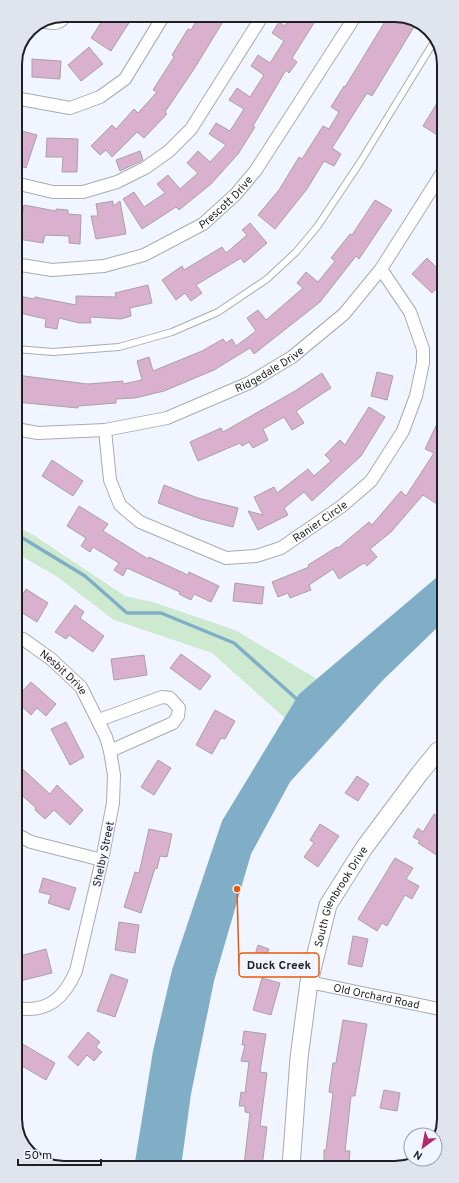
<svg xmlns="http://www.w3.org/2000/svg" width="459" height="1183" font-family="Overpass,sans-serif">
<rect width="100%" height="100%" fill="#f0f5ff"/>
<path fill="#cdead1" d="M16 526 35 536 125 596 153 602 235 630 317 679 299 694 285 718 212 653 114 620 56 576 16 553Z"/>
<path fill="#7faec6" d="M443 572V622L383 680 290 782 251 854 214 981 191 1094 181 1167 134 1168 153 1051 172 970 222 821 299 694Z"/>
<g fill="none" stroke-linecap="round" stroke-linejoin="round">
<path stroke="#7faec6" stroke-width="3.5" d="M16 534 85 576 127 613H161L234 643 299 701"/>
</g>
<path fill="#d9b0ce" stroke="#aaa1a8" d="M106 15H134L111 51 91 38Z
M200 15H227L194 69 165 112 167 114 144 138 137 132 112 157 106 150 100 155 91 146 112 125 116 129 134 109 138 113 157 92 153 90 174 57 172 55 188 29 191 30Z
M292 15H319L292 58 297 62 289 73 286 70 253 126 255 127 238 154 211 184 179 210 176 207 142 229 123 199 134 192 144 207 165 193 157 184 168 175 180 189 198 173 187 163 198 151 210 162 226 145 209 134 216 123 230 131 244 109 229 100 237 88 250 97 264 75 251 66 258 55 270 63 284 41 272 33 279 22 285 26Z
M389 15H399L417 22 372 96 367 93 332 148 341 154 334 166 324 161 307 189 275 229 258 215 279 190 299 157 302 159 323 126 329 129 339 112 331 107 344 86 345 87Z
M89 47 103 64 81 81 68 65Z
M32 59 61 61 60 79 32 77Z
M442 95V138L423 126Z
M15 129 37 135 26 168 15 164 19 147 15 146Z
M47 138 78 139 77 172H62L63 157H46Z
M140 151 143 160 120 171 116 160Z
M375 200 392 210 359 259 356 256 320 302 254 354 250 348 214 370 164 391 135 398 116 399V403L78 406V408L16 402V375L88 384 123 381V384L142 380 137 361 149 357 153 371 202 351 223 339 226 343 232 339 236 346 256 331 247 318 258 310 266 320 303 288 297 283 306 272 318 282 335 261 331 258 350 234 352 235Z
M113 201V206L120 201 126 234 96 239 91 216H98L96 204Z
M24 205 56 211V209L68 210V214L81 215 80 244 69 243V236L45 235 43 243 18 239Z
M250 223 267 243 244 263 241 258 196 285 202 293 191 301 185 293 176 300 162 280 182 266 184 270 222 247 226 253 247 235 242 230Z
M427 258 437 268 443 262V282L432 293 412 274Z
M148 285 152 303 130 308 131 316 121 319 90 317 91 323H79L59 318 57 329 45 327 46 319 15 312V295L34 299 35 297 76 305V296L116 297 115 293Z
M377 372 393 376 387 400 371 396Z
M322 373 331 388 296 411 304 423 292 430 284 417 263 429 268 440 253 448 249 442 242 446 240 443 198 461 190 442 221 428 223 432 295 391Z
M369 407 385 417 361 456 312 501 304 492 284 508 288 515 258 530 248 511 263 515 254 497 274 487 277 493 308 469 314 476 331 461 325 455 340 440 345 445Z
M443 411V476L438 484 443 487V493L437 504 423 495 391 532 370 549 377 557 367 566 364 563 339 579 333 569 309 585 311 590 290 598 288 593 278 597 272 582 309 567 308 565 337 547 338 548 369 522 372 525 401 491 406 496 434 453 425 449Z
M52 460 83 481 73 496 42 476Z
M164 485 198 498 238 508 233 527 201 519 158 503Z
M79 506 108 524 103 531 148 559 149 557 188 575 189 572 219 586 211 602 194 594 191 600 179 594 180 592 127 568 123 576 114 570 119 563 93 547 90 552 81 546 86 538 67 526Z
M235 583 264 587 262 604 233 601Z
M26 589 48 603 37 622 16 609V606Z
M75 605 84 612 80 618 104 636 93 652 69 635 66 639 55 632Z
M181 654 211 676 200 690 170 668Z
M144 655 147 675 114 680 111 659Z
M31 682 56 704 46 716 37 708 31 715 16 701V698Z
M215 710 235 721 225 739 221 738 212 754 196 745Z
M66 722 84 757 70 765 51 729Z
M158 760 171 768 154 795 141 787Z
M16 763 50 794 57 785 83 810 70 825 54 810 45 819 35 810 36 808 16 790Z
M357 776 369 784 358 801 345 793Z
M434 814 444 820V836L439 842 444 845V847L438 856 418 843 420 841 413 837 418 828 423 832Z
M320 824 339 836 318 867 304 857 314 843 310 840Z
M149 829 172 834 167 857 160 856 157 869 155 868 141 913 124 907 135 872 139 873Z
M395 858 413 868 406 879 419 886 412 899 405 895 387 926 382 923 377 931 358 919Z
M43 878 76 888 69 910 48 903 51 895 39 892Z
M119 922 139 925 135 953 115 950Z
M353 936 368 939 362 967 348 964Z
M258 945 269 949 265 959 255 955Z
M46 949 52 973 16 982V957Z
M111 974 128 980 115 1017 97 1011Z
M262 978 280 983 271 1015 253 1010Z
M343 1020 367 1024 355 1096H351L345 1151H350L349 1164H341V1167H324V1150H326L333 1093 329 1092 333 1063H336Z
M244 1031 266 1034 260 1072 267 1073 260 1126 267 1127 262 1167 244 1165 250 1113 245 1112V1106H239L241 1092 245 1093 249 1062 241 1061 245 1045H242Z
M88 1032 100 1042 96 1047 102 1052 94 1061 87 1055 78 1066 68 1057Z
M21 1043 55 1063 46 1080 17 1063V1050Z
M384 1090 400 1093 397 1111 380 1108Z"/>
<g fill="none" stroke-linecap="round" stroke-linejoin="round">
<g stroke="#a7abb5" stroke-width="8">
<path id="lane" d="M41 24C55 28 62 27 70 15
M16 349 53 352 119 347 172 332 218 312 267 279 296 252 317 227 359 164 435 40"/>
</g>
<g stroke="#a7abb5" stroke-width="14">
<g id="street">
<path d="M15 98 70 108 100 97 125 79 164 15"/>
<path d="M15 183 53 192H83L117 182 145 168 169 151 191 129 263 15"/>
<path id="s1" d="M15 264 52 270 104 266 144 255 203 224 236 194 256 170 356 15"/>
<path id="s2" d="M16 429 38 433 105 430 167 418 249 383 292 357 344 314 381 269 442 173"/>
<path id="s3" d="M105 430 110 480 120 505 140 522 226 558 256 556 281 548 342 506 371 481 403 431 416 396 423 363V349L410 312 381 269"/>
<path id="s4" d="M16 637 23 639 51 659 81 687 106 737 110 751 114 775 113 803 102 860 76 971C64 998 48 1013 17 1008"/>
<path d="M99 720 162 697 170 698 179 708 178 716 173 723 110 751"/>
<path d="M16 834 31 842 102 860"/>
<path id="s5" d="M309 982 444 1010"/>
</g>
</g>
<g stroke="#a7abb5" stroke-width="19">
<g id="secondary">
<path id="s6" d="M291 1167 299 1058 309 982 328 905 364 848 420 773 438 751 443 749"/>
</g>
</g>
<use href="#lane" stroke="#fff" stroke-width="6"/>
<use href="#street" stroke="#fff" stroke-width="12"/>
<use href="#secondary" stroke="#fff" stroke-width="17"/>
</g>
<g text-anchor="middle" stroke-width="3" stroke-linejoin="round" paint-order="stroke">
<g font-size="11" fill="#1f2024" stroke="#f0f5ff">
<text dy="4" stroke="none"><textPath href="#s1" startOffset="229">Prescott Drive</textPath></text>
<text dy="4" stroke="none"><textPath href="#s2" startOffset="266">Ridgedale Drive</textPath></text>
<text dy="4" stroke="none"><textPath href="#s3" startOffset="300">Ranier Circle</textPath></text>
<text dy="4" stroke="none"><textPath href="#s4" startOffset="60">Nesbit Drive</textPath></text>
<text transform="translate(103 854) rotate(-78)" y="4">Shelby Street</text>
<text dy="4" stroke="none"><textPath href="#s6" startOffset="278">South Glenbrook Drive</textPath></text>
<text dy="4" stroke="none"><textPath href="#s5" startOffset="69">Old Orchard Road</textPath></text>
</g>
</g>
<path d="M0 0H459V1183H0ZM64 22H395A42 42 0 0 1 437 64V1119A42 42 0 0 1 395 1161H64A42 42 0 0 1 22 1119V64A42 42 0 0 1 64 22Z" fill="#dfe4ed" fill-rule="evenodd"/>
<path fill="none" stroke="#1f2024" stroke-width="2" d="M64 22H395A42 42 0 0 1 437 64V1119A42 42 0 0 1 395 1161H64A42 42 0 0 1 22 1119V64A42 42 0 0 1 64 22Z"/>
<path fill="none" stroke="#e8590c" stroke-width="1.5" d="M237 889L239 965"/>
<circle fill="#e8590c" stroke="#f0f5ff" stroke-width="1.5" cx="237" cy="889" r="4"/>
<rect fill="#f0f5ff" stroke="#e8590c" stroke-width="1.5" x="239" y="953" width="80" height="24" rx="4"/>
<g font-size="12" text-anchor="middle" font-weight="bold" fill="#1f2024">
<text x="279" y="969">Duck Creek</text>
</g>
<g transform="translate(423 1147) rotate(212)"><circle r="19" fill="#f0f5ff" stroke="#9ca0a7"/>
<path d="M0-3L7 15L0 10L-7 15Z" fill="#b02a6e"/>
<text y="-6" font-size="11" font-weight="bold" text-anchor="middle" fill="#1f2024">N</text>
</g>
<path d="M18 1159v6h83v-6" fill="none" stroke="#1f2024" stroke-width="2"/>
<text x="24" y="1159" font-size="12" fill="#1f2024" stroke="#f0f5ff" stroke-width="3" paint-order="stroke">50 m</text>
</svg>
